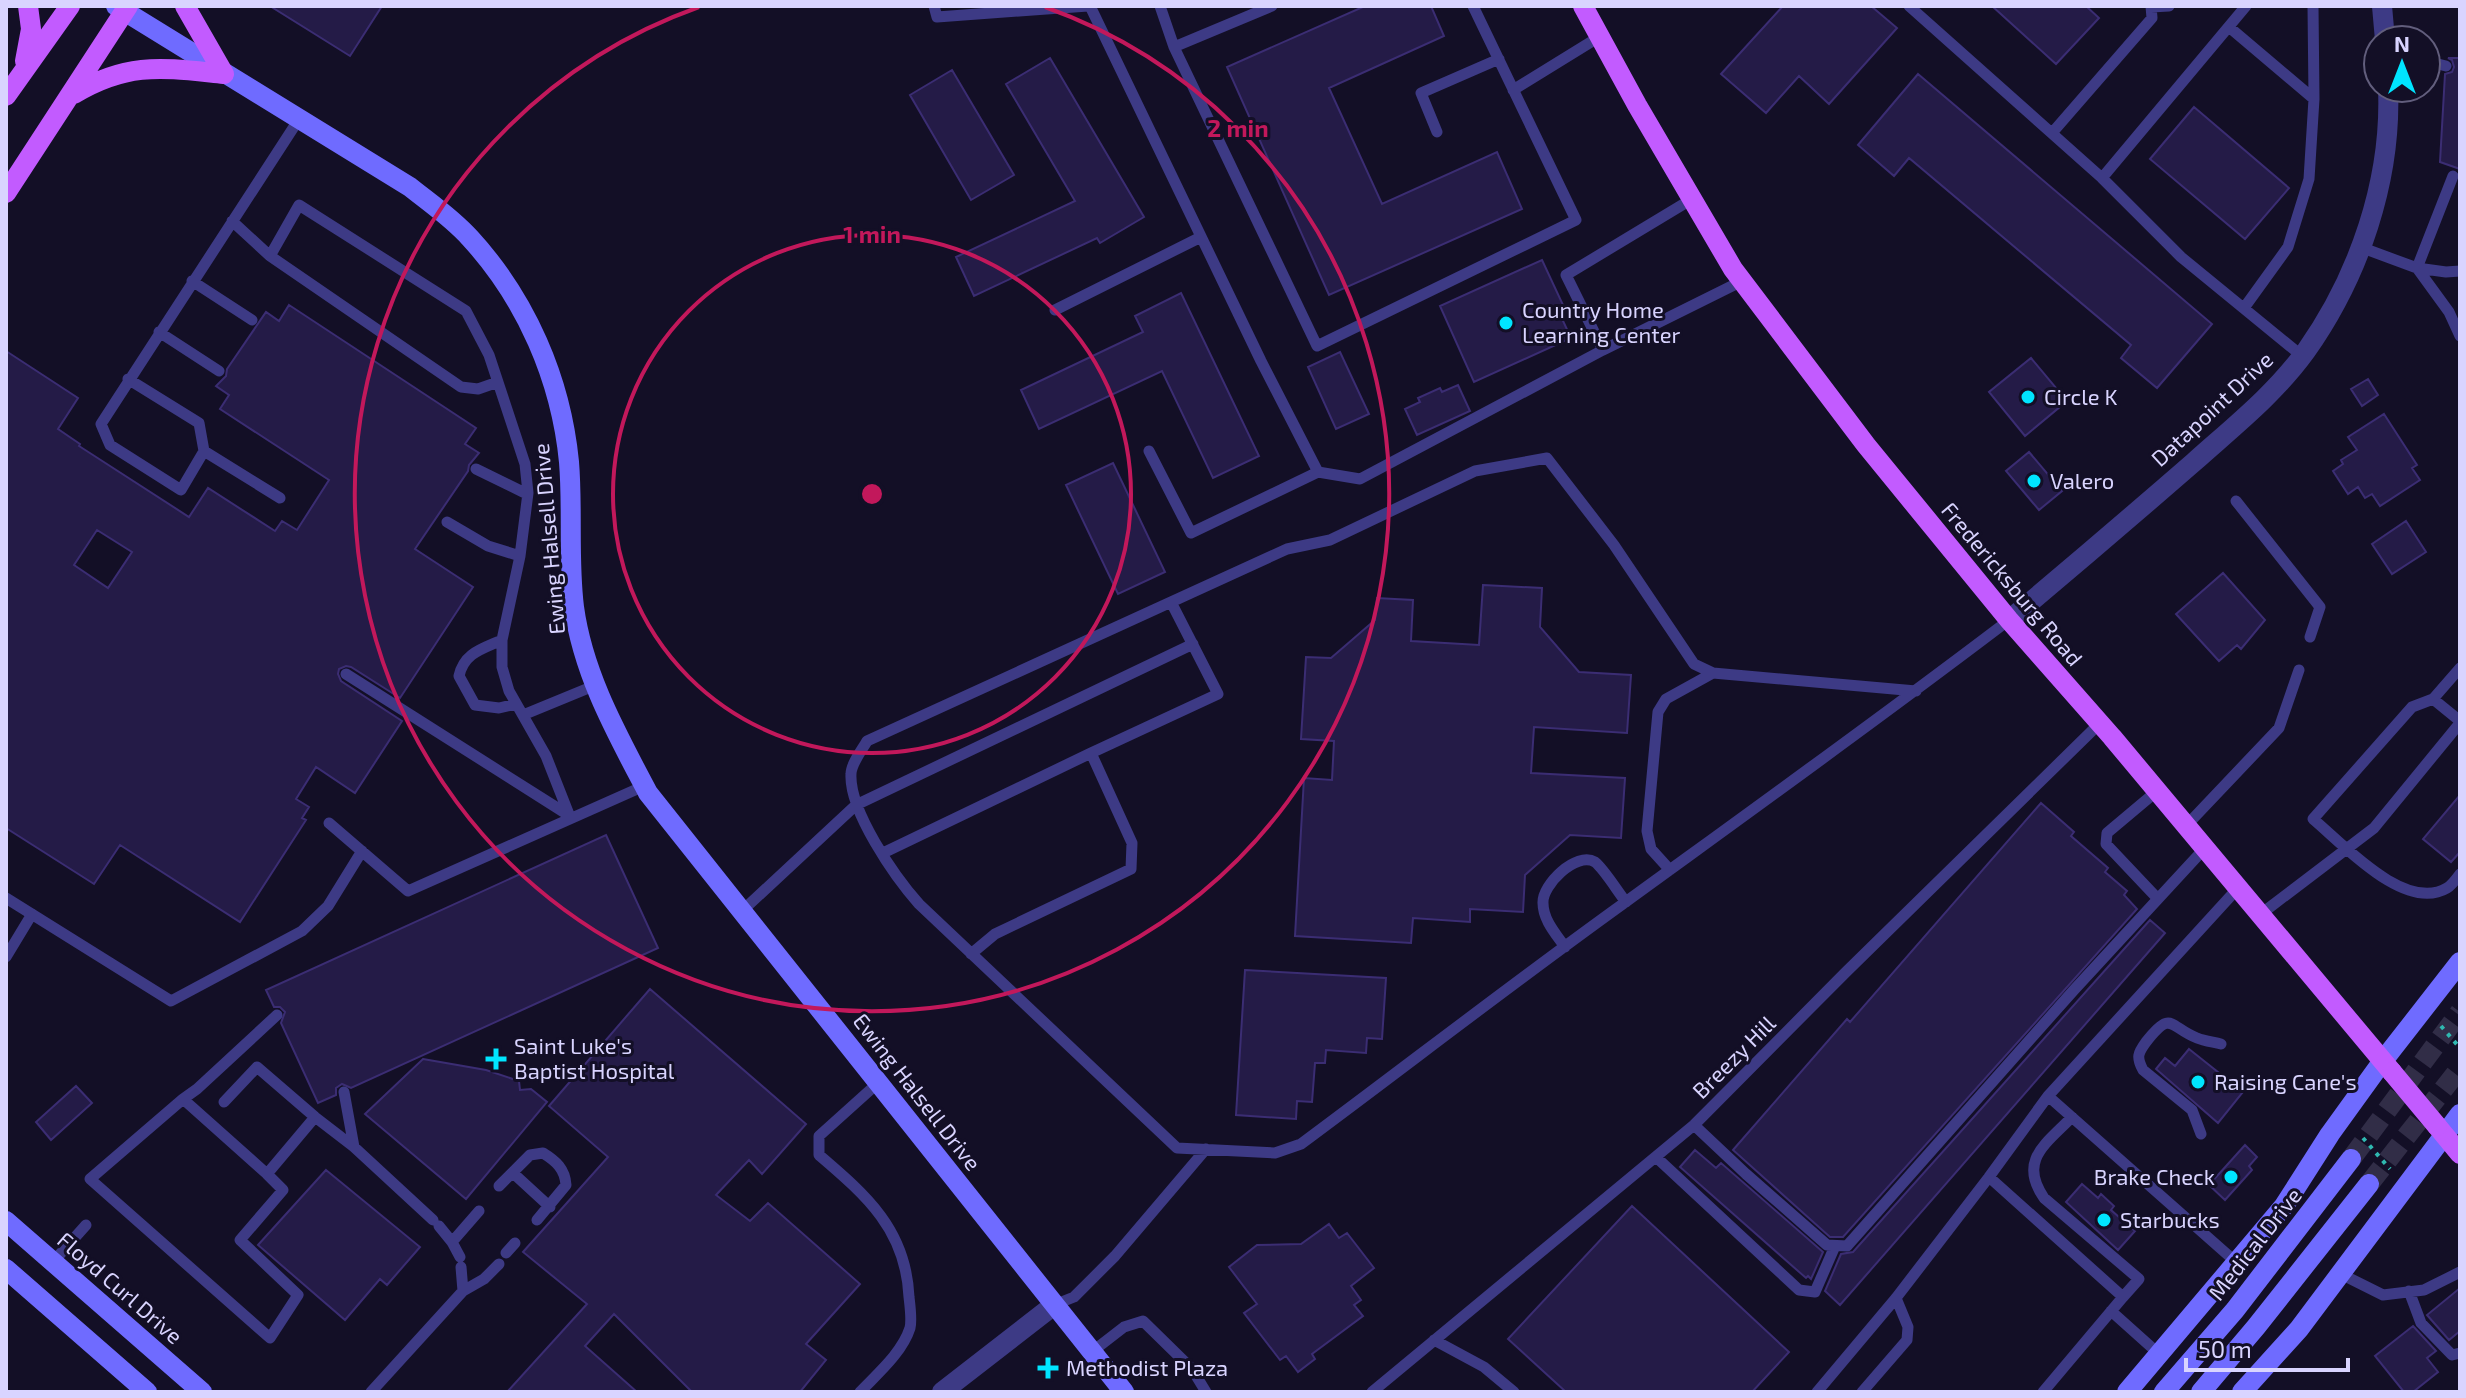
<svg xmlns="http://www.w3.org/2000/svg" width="2466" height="1398" font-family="'Exo 2',sans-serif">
<rect width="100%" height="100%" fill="#130f26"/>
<path fill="#241b47" stroke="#3b2d73" stroke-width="2" fill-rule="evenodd" d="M270 6H382L350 56Z
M1365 6H1431L1444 36 1329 88 1382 204 1497 152 1522 209 1329 295 1227 67Z
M1783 6H1871L1897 28 1829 104 1799 76 1766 113 1721 74Z
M1992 6H2086L2099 18 2056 64Z
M1050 58 1144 217 1100 243 1097 238 974 296 956 257 1075 201 1006 84Z
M2448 58H2460V169L2440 162 2445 74 2452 72 2454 67 2452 60Z
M952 70 1014 175 971 200 910 95Z
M1918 74 2212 324 2157 388 2121 358 2131 345 1909 158 1894 176 1858 145Z
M2194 107 2289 188 2245 239 2150 159Z
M1542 260 1563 305 1557 308 1571 338 1474 382 1440 306Z
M1181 293 1259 456 1213 478 1162 371 1039 429 1021 390 1143 332 1135 316Z
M289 305 476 428 465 444 479 453 469 465 468 471 415 549 473 587 400 698 351 667 346 666 339 669 338 674 341 681 402 721 355 793 316 767 296 799 309 807 302 818 306 820 240 922 120 845 94 884 6 828V351L78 398 58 429 80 444 79 446 189 517 208 488 275 531 282 521 297 530 329 480 220 409 229 395 216 386 226 376 227 369 266 312 279 321ZM97 530 132 552 108 588 74 565Z
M1340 352 1369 414 1336 429 1308 367Z
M2031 358 2067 401 2025 436 1989 392Z
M2368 379 2378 395 2362 406 2351 389Z
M1458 385 1470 411 1417 435 1405 409 1420 402 1418 398 1440 388 1442 392Z
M2384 414 2417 465 2412 468 2420 480 2380 506 2372 494 2365 498 2358 487 2348 494 2333 471 2343 464 2341 460 2357 450 2348 437Z
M2029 452 2062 491 2039 510 2006 471Z
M1113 463 1165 572 1118 594 1066 485Z
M2406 521 2426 552 2392 574 2372 544Z
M2223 573 2265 620 2241 649 2237 645 2219 661 2176 614Z
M1483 585 1542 588 1540 627 1579 672 1631 675 1627 733 1534 727 1531 773 1625 778 1621 838 1570 835 1525 875 1523 912 1470 909V922L1413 918 1411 943 1295 936 1304 778 1332 780 1334 741 1301 739 1306 657 1331 658 1375 620 1377 598 1413 600 1411 641 1479 645Z
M2460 795V852L2451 862 2423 839Z
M2041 803 2074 832 2071 836 2108 868 2105 872 2127 891 2124 895 2137 909 1843 1237H1830L1733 1150 1847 1019 1850 1022Z
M606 835 658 948 351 1088 342 1084 336 1088V1095L318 1103 281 1023 285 1012 280 1007H274L266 990Z
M2150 920 2165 933 1840 1305 1825 1291 1841 1254 1853 1252Z
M1245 970 1386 978 1382 1039 1367 1038 1366 1053 1326 1050 1325 1063H1315L1312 1102 1297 1101 1296 1119 1236 1115Z
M650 989 806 1124 762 1174 749 1160 716 1195 750 1221 768 1203 860 1284 806 1344 826 1360 800 1392H692L614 1314 585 1346 637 1392H507L587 1304 523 1252 608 1157 549 1106Z
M2189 1049 2243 1092 2218 1123 2156 1069 2165 1058 2175 1066Z
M423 1059 486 1070 519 1081 520 1090 531 1089 547 1102 466 1199 365 1114Z
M76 1086 92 1103 51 1140 36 1122Z
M2245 1145 2257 1157 2249 1166 2252 1170 2225 1200 2209 1185Z
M1695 1150 1716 1168 1721 1163 1823 1252 1811 1279 1808 1276 1806 1278 1680 1167Z
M326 1170 420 1247 387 1285 380 1279 345 1320 258 1245Z
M2082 1184 2098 1198 2101 1194 2114 1206 2111 1210 2135 1231 2118 1250 2066 1202Z
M1632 1206 1789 1352 1752 1392H1566L1508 1339Z
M1329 1224 1339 1238 1347 1233 1374 1268 1351 1286 1361 1300 1354 1305 1363 1316 1312 1354 1315 1359 1298 1372 1286 1356 1280 1360 1244 1313 1257 1304 1229 1267 1257 1245 1301 1244Z
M2460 1288V1331L2449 1340 2427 1315Z
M2413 1326 2436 1351 2427 1358 2438 1372 2413 1392H2404L2375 1356Z"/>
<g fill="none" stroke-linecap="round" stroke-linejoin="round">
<path stroke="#312d47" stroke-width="20" stroke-dasharray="20 10" stroke-linecap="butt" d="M2351 1159 2460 1012
M2369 1184 2460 1068"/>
<path stroke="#2fb8b0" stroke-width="4" stroke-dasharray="4 6" stroke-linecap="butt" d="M2441 1026 2460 1048
M2363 1138 2390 1169"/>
<path stroke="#3d3a85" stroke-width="11" d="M934 6 937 17 1088 6
M1090 6 1261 361 1318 472 1360 479 1603 350 1742 281
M1160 6 1174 47
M1272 6 1174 47 1317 346 1576 220 1473 6
M1909 6 2102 178 2246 6
M2151 7 2169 6
M2229 27 2314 99 2313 6
M2426 61 2446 66
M1513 90 1599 37
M1437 132 1421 93 1499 59
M2052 133 2152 18 2151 6
M2453 176 2417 268 2446 272 2460 271
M2102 178 2181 257 2302 356
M232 221 270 256 299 205 466 311 489 355 525 464 528 493 520 556 502 640V667L509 691 546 756 570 817
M2360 247 2417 268 2449 312 2460 336
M270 256 461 387 478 389 498 382
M192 281 252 320
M2244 308 2288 247 2309 179 2314 99
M1055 310 1201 237
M159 332 219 371
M1603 350 1566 275 1692 199
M128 379 199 423 204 451 181 490 110 445 101 424 299 119
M204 451 280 498
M1149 451 1191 533 1318 472
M476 469 527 494
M2236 501 2320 607 2310 637
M447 522 488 546 520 556
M502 640C482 649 464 653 459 676L475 705 499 708 516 704
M2460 668 2433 699 2412 707 2313 819C2343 844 2405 913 2447 888 2452 885 2457 878 2460 874
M346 674 570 816
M1916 691 1713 673 1694 664 1614 545 1547 458 1475 471 1330 540 1287 549 867 741C862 750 851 764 851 774 849 811 895 877 919 904L1177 1148 1275 1153 1301 1144C1410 1063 1517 980 1627 901 1755 808 1883 716 2009 620
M2433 699 2460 721
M523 715 596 685
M1091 753 1218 694 1171 602
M2157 791 2107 833 2106 844 2158 899
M329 823 408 891 644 786
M2186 826 2279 728 2299 670
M883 853 1091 753 1132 843 1131 869 995 934 971 954
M1670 870 1651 849 1647 831 1658 712 1666 699 1713 673
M6 898 171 1001 302 931 328 906 362 851
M742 911 856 805 1193 644
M2261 914 2374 828 2460 723
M1565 947C1556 934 1543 920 1543 903 1542 885 1576 851 1595 862 1604 869 1618 892 1626 902
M6 957 32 914
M344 1092 354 1147
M2048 1096 2237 1263
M183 1099 197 1089 277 1015
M224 1102 257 1067 315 1117 354 1147 433 1220
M2072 1117C2046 1144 2018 1160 2044 1198L2139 1279 2123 1297
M1694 1125 1746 1174 1827 1245 1847 1246 2073 991 2204 849
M2201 1134 2192 1110 2143 1070C2136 1057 2138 1053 2146 1042 2172 1009 2169 1027 2197 1038 2204 1041 2213 1042 2221 1044
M1657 1158 1799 1290 1815 1292 1835 1246
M513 1173 550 1207
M267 1174 283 1190 240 1240 298 1295 270 1338 90 1179 183 1099 267 1174 315 1117
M1989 1177 2048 1096 2238 888
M499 1186 530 1155 543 1153C556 1161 565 1169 566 1185L537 1220
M439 1226 452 1242 460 1257
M452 1242 479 1211
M506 1253 515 1243
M53 1262 86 1225
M2341 1274 2383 1295 2424 1290 2460 1272
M463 1291 484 1279 499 1264
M2409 1291 2421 1323 2452 1355 2460 1353
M1054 1305 1074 1297 1115 1256 1206 1149
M2111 1311 2159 1354
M1434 1340 1484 1367 1514 1392
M1093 1351 1124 1327 1143 1321 1192 1369 1206 1392
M371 1392 463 1291 461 1267
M860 1392C877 1374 902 1353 910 1328 912 1320 910 1306 909 1297 906 1230 867 1196 819 1155V1136L879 1082
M1372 1392 1694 1125 1846 972 2100 723
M1817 1392 1896 1298 1989 1177 2123 1297 2043 1392
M1862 1392 1907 1340 1908 1327 1896 1298"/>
<path stroke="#3d3a85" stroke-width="20" d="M2382 6 2385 40
M2009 620C2071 568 2133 515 2194 462 2233 427 2275 394 2306 351 2359 276 2392 180 2388 88
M942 1392 1054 1305"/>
<path stroke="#6f6bff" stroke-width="20" d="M116 6 410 187C430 203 452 218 470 238 526 299 561 379 569 462 573 510 568 559 574 607 583 674 617 734 648 793L1124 1392
M6 1221 202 1392
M6 1269 147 1392
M2127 1392 2284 1206 2330 1134 2382 1062 2460 962
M2164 1392 2235 1310 2351 1159
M2201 1392 2256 1327 2369 1184
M2242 1392 2299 1329 2460 1114"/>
<path stroke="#c25bff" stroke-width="20" d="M185 6 224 74
M1583 6 1637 105 1733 269 1866 445 2009 620 2112 737 2392 1072
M25 61 31 29 28 6
M74 94C129 61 164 68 224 74
M6 96 70 6
M6 193 128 6
M2437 1126 2460 1154"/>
<path stroke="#c25bff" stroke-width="20" d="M2392 1072 2437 1126"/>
</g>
<g fill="none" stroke="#c2185b" stroke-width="4">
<circle cx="872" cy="494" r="259"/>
<path d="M1045 7A517 517 0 1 1 699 7"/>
</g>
<g fill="#00e5ff" stroke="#130f26" stroke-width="3">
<circle cx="1506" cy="323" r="8"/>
<circle cx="2028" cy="397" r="8"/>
<circle cx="2034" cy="481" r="8"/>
<path d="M492 1047h8v8h8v8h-8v8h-8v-8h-8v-8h8z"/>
<circle cx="2198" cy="1082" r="8"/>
<circle cx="2231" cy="1177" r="8"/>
<circle cx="2104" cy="1220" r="8"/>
<path d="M1044 1356h8v8h8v8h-8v8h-8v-8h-8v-8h8z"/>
</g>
<g text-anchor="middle" stroke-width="6" stroke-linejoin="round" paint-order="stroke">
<g font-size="22" fill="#d9d4ff" stroke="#130f26" text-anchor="start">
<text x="1522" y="318">Country Home<tspan x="1522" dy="25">Learning Center</tspan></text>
<text x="2044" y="405">Circle K</text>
<text x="2050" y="489">Valero</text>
<text x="514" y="1054">Saint Luke's<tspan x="514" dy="25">Baptist Hospital</tspan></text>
<text x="2214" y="1090">Raising Cane's</text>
<text x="2215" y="1185" text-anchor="end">Brake Check</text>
<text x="2120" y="1228">Starbucks</text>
<text x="1066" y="1376">Methodist Plaza</text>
</g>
<g font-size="22" fill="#d9d4ff" stroke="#130f26">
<text transform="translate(2212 409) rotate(-43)" y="8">Datapoint Drive</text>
<text transform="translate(549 539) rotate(-95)" y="8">Ewing Halsell Drive</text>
<text transform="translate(2012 584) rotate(50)" y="8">Fredericksburg Road</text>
<text transform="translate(1734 1057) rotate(-45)" y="8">Breezy Hill</text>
<text transform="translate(917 1092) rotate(52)" y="8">Ewing Halsell Drive</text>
<text transform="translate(2255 1244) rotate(-52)" y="8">Medical Drive</text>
<text transform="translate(120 1288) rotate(41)" y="8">Floyd Curl Drive</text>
</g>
</g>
<circle cx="872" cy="494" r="12" fill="#c2185b" stroke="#130f26" stroke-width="4"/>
<g font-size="24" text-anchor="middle" font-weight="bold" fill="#c2185b" stroke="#130f26" stroke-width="6" stroke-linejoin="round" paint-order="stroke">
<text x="1238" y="137">2 min</text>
<text x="872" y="243">1 min</text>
</g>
<rect width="2466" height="1398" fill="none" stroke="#d9d4ff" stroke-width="16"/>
<g transform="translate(2402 64)"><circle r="38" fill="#130f26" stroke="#625e7d" stroke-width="2"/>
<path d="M0-6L14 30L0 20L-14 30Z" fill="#00e5ff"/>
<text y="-12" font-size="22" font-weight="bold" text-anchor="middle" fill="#d9d4ff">N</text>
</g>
<path d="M2186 1358v12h162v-12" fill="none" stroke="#d9d4ff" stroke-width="4"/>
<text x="2198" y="1358" font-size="24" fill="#d9d4ff" stroke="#130f26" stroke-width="6" paint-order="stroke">50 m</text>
</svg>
